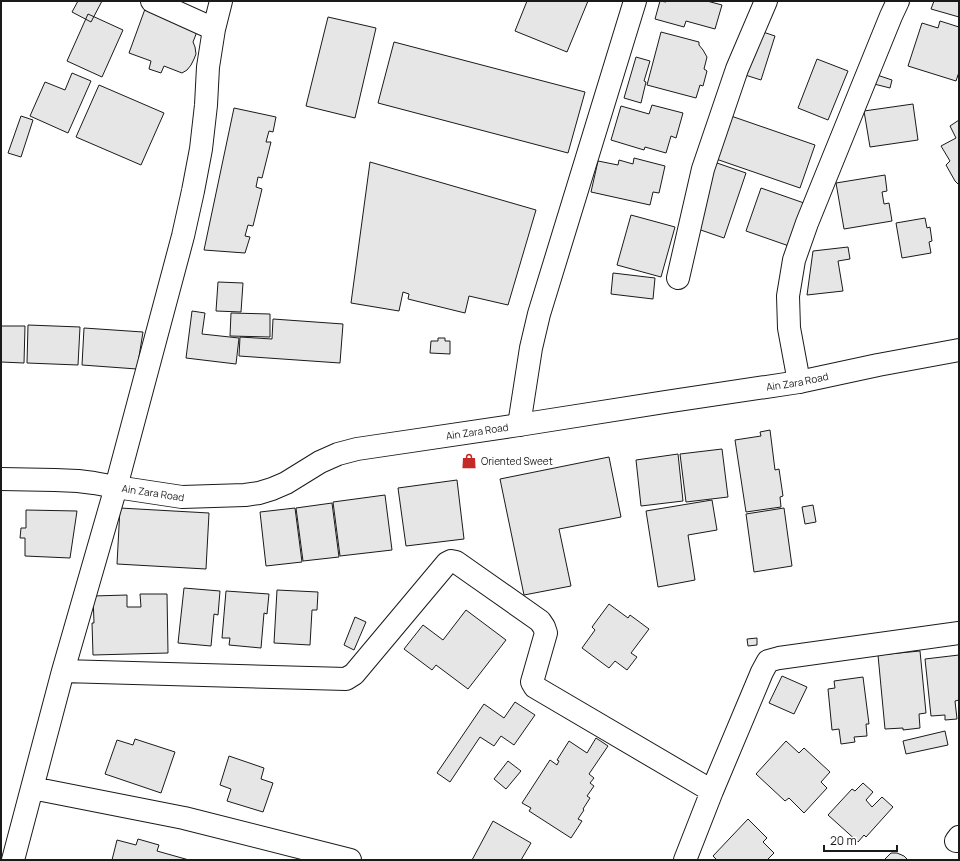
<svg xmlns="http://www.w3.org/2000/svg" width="960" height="861" font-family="Manrope,sans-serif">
<rect width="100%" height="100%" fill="#fff"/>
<path fill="#e6e6e6" stroke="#1a1a1a" d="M78 1H102L91 22 72 12Z
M527 1H588L567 52 515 31Z
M660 1 666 2 667 1H707L722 5 715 29 686 21 684 27 655 19Z
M934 1H959V17L931 9Z
M145 9 198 29 193 42 195 47 196 54 194 59 191 65 187 70 182 73 164 66 161 73 149 69 151 61 129 53Z
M88 14 123 30 102 77 67 61Z
M328 17 376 28 355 118 306 106Z
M940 21 959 27V72L956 81 908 66 922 23 938 28Z
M757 30 775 36 761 80 742 74Z
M661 32 699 42V45L703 50 707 57 704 69 707 71 703 86 700 85 696 98 647 85Z
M394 42 585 92 568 153 378 103Z
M636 57 650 61 644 81 646 82 641 103 624 98Z
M817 59 848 71 828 120 798 108Z
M72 73 91 81 68 133 30 116 45 82 65 90Z
M877 75 892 80 890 88 874 84Z
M99 85 164 113 141 165 76 137Z
M913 104 918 140 870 147 864 111Z
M652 105 683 113 676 138 671 136 666 153 645 147 644 150 611 140 621 106 649 114Z
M234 108 276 117 273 132 269 131 266 142H271L262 178 258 177 256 187 262 189 253 226 248 225 245 236 250 237 245 253 204 250Z
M21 116 33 120 21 157 8 153Z
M731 116 815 145 800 188 716 159Z
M959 120V185L955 181 946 165 950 161 941 146 956 138 950 126Z
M634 158 665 166 659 193 653 192 650 205 591 192 598 161 618 165 619 160 633 164Z
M370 162 536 210 508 305 469 296 465 313 408 299 409 294 403 292 399 311 351 303Z
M714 162 746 173 724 238 692 227Z
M885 175 887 191 882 192 884 204 889 203 892 221 844 229 836 183Z
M761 188 804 203 789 246 746 231Z
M631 215 675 227 661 277 617 265Z
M925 218 927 228 930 227 932 241 929 242 931 253 902 258 896 223Z
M848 247 850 259 838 261 843 291 807 295 813 251Z
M613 273 655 278 653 299 611 294Z
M218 282 243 283 241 312 216 311Z
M192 311 205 313 202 334 239 338 236 364 186 358Z
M231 313 270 314V337L230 336Z
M273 319 343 324 340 363 239 356 240 337 272 339Z
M28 325 80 327 78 365 27 363Z
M1 326H25L24 363 1 362Z
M84 328 143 332 137 369 82 365Z
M438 338H445V341H450V354L430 353 431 341H438Z
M770 430 775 470 779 469 783 496 780 497 781 507 746 512 735 440 761 436 760 432Z
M722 449 728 497 686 502 680 454Z
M678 454 683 501 641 506 636 460Z
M609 457 621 517 559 529 571 586 524 595 500 479Z
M457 480 464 539 406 546 398 488Z
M385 495 392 550 340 556 333 502Z
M712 500 717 530 688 535 695 580 658 587 646 511Z
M332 503 339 557 303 561 296 508Z
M813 505 816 522 805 524 802 507Z
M120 508 209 513 206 569 117 564Z
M295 508 302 562 266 566 260 512Z
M784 508 792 566 754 572 746 514Z
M26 510 77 511 70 558 25 556V538H20L21 528H26Z
M184 588 220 591 218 615 214 614 211 646 178 643Z
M277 590 318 592 317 610H312L310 645 274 643Z
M226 591 269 594 267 614 264 613 261 648 229 645 230 638H222Z
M140 594H167L168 653 93 655 92 623H94L93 596 127 595V607H141Z
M609 604 628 618 630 615 649 629 631 653 637 657 627 670 615 661 609 668 582 648 595 630 592 627Z
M466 610 506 640 468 689 436 665 432 670 404 649 423 625 443 640Z
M355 617 366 622 354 650 344 645Z
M757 638V645L748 646 747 639Z
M920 651 926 713 919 714 920 728 903 730V728L885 729 878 655Z
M959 655V700L955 701 957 719 945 720V715L931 716 925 659Z
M782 676 807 687 794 714 769 703Z
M863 677 869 724H866L867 736 854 737 855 742 841 744 839 729 832 730 828 689 835 688 834 681Z
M515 702 535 715 514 745 501 736 494 746 480 737 450 782 437 773 484 704 504 718Z
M945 731 948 745 906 754 903 741Z
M596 738 608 746 589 774 594 778 590 783 594 786 587 796 590 798 583 809 584 810 578 819 582 821 571 838 529 811 531 808 522 803 550 760 557 765 559 761 557 760 569 741 587 753Z
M135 739 175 752 161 793 105 774 117 740 133 745Z
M786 741 799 753 804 748 830 772 821 782 827 788 804 813 789 798 785 801 756 774Z
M229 756 264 768 261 779 273 783 263 812 227 801 231 789 220 785Z
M508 761 521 771 506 789 494 779Z
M863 783 873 792 866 800 872 807 882 797 893 807 866 837 864 835 858 842 828 815 852 789 855 791Z
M748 819 767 838 763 842 774 853 767 860H717L713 856Z
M493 821 531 843 521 860H472Z
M138 839 159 845 157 851 189 860H112L117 840 136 845Z
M891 853H897L904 856 908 860H884Z"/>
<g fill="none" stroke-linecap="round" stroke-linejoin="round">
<g stroke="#1a1a1a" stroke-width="24">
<path id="minor" d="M152 1 214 29
M678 278 703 169 737 69 766 1
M799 382 789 328 788 296 794 260 807 223 891 16 898 1
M519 425 531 348 539 314 635 1
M63 671 346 679 354 674 447 563 451 561 456 562 540 621 544 627 546 633 532 682 535 687 712 791
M32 788 184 818 350 860
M956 841 959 837
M13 860 63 671 116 487 183 236 193 191 201 149 206 105 208 67 214 29 221 1
M685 860 712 791 762 672 768 661 779 658 959 633"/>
</g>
<g stroke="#1a1a1a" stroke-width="24">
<g id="major">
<path id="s1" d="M1 479 55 480 78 481 94 483 116 487 182 497 245 495 259 493 272 489 286 483 320 462 338 454 357 449 519 425 665 402 799 382 878 365 959 350"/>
</g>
</g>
<use href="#minor" stroke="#fff" stroke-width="22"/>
<use href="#major" stroke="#fff" stroke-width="22"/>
</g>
<defs>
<g id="shop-bare" transform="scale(1.2)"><path d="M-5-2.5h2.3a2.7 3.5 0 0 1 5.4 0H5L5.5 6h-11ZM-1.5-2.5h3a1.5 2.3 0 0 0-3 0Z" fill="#c62828" stroke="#fff" stroke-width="2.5" paint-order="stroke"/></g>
</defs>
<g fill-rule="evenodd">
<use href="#shop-bare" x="469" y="461"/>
</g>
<g text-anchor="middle" stroke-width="3" stroke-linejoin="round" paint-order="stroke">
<g font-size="10" fill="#1a1a1a" stroke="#fff">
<text dy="4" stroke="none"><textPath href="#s1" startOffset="813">Ain Zara Road</textPath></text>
<text dy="4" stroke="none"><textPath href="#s1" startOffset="489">Ain Zara Road</textPath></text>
<text dy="4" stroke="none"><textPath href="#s1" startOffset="153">Ain Zara Road</textPath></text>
</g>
<g font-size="10" fill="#1a1a1a" stroke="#fff" text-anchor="start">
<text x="481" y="465">Oriented Sweet</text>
</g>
</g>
<rect width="960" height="861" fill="none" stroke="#1a1a1a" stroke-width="4"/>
<path d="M824 845v6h73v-6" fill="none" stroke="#1a1a1a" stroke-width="2"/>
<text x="830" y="845" font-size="12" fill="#1a1a1a" stroke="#ffffff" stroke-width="3" paint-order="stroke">20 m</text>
</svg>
